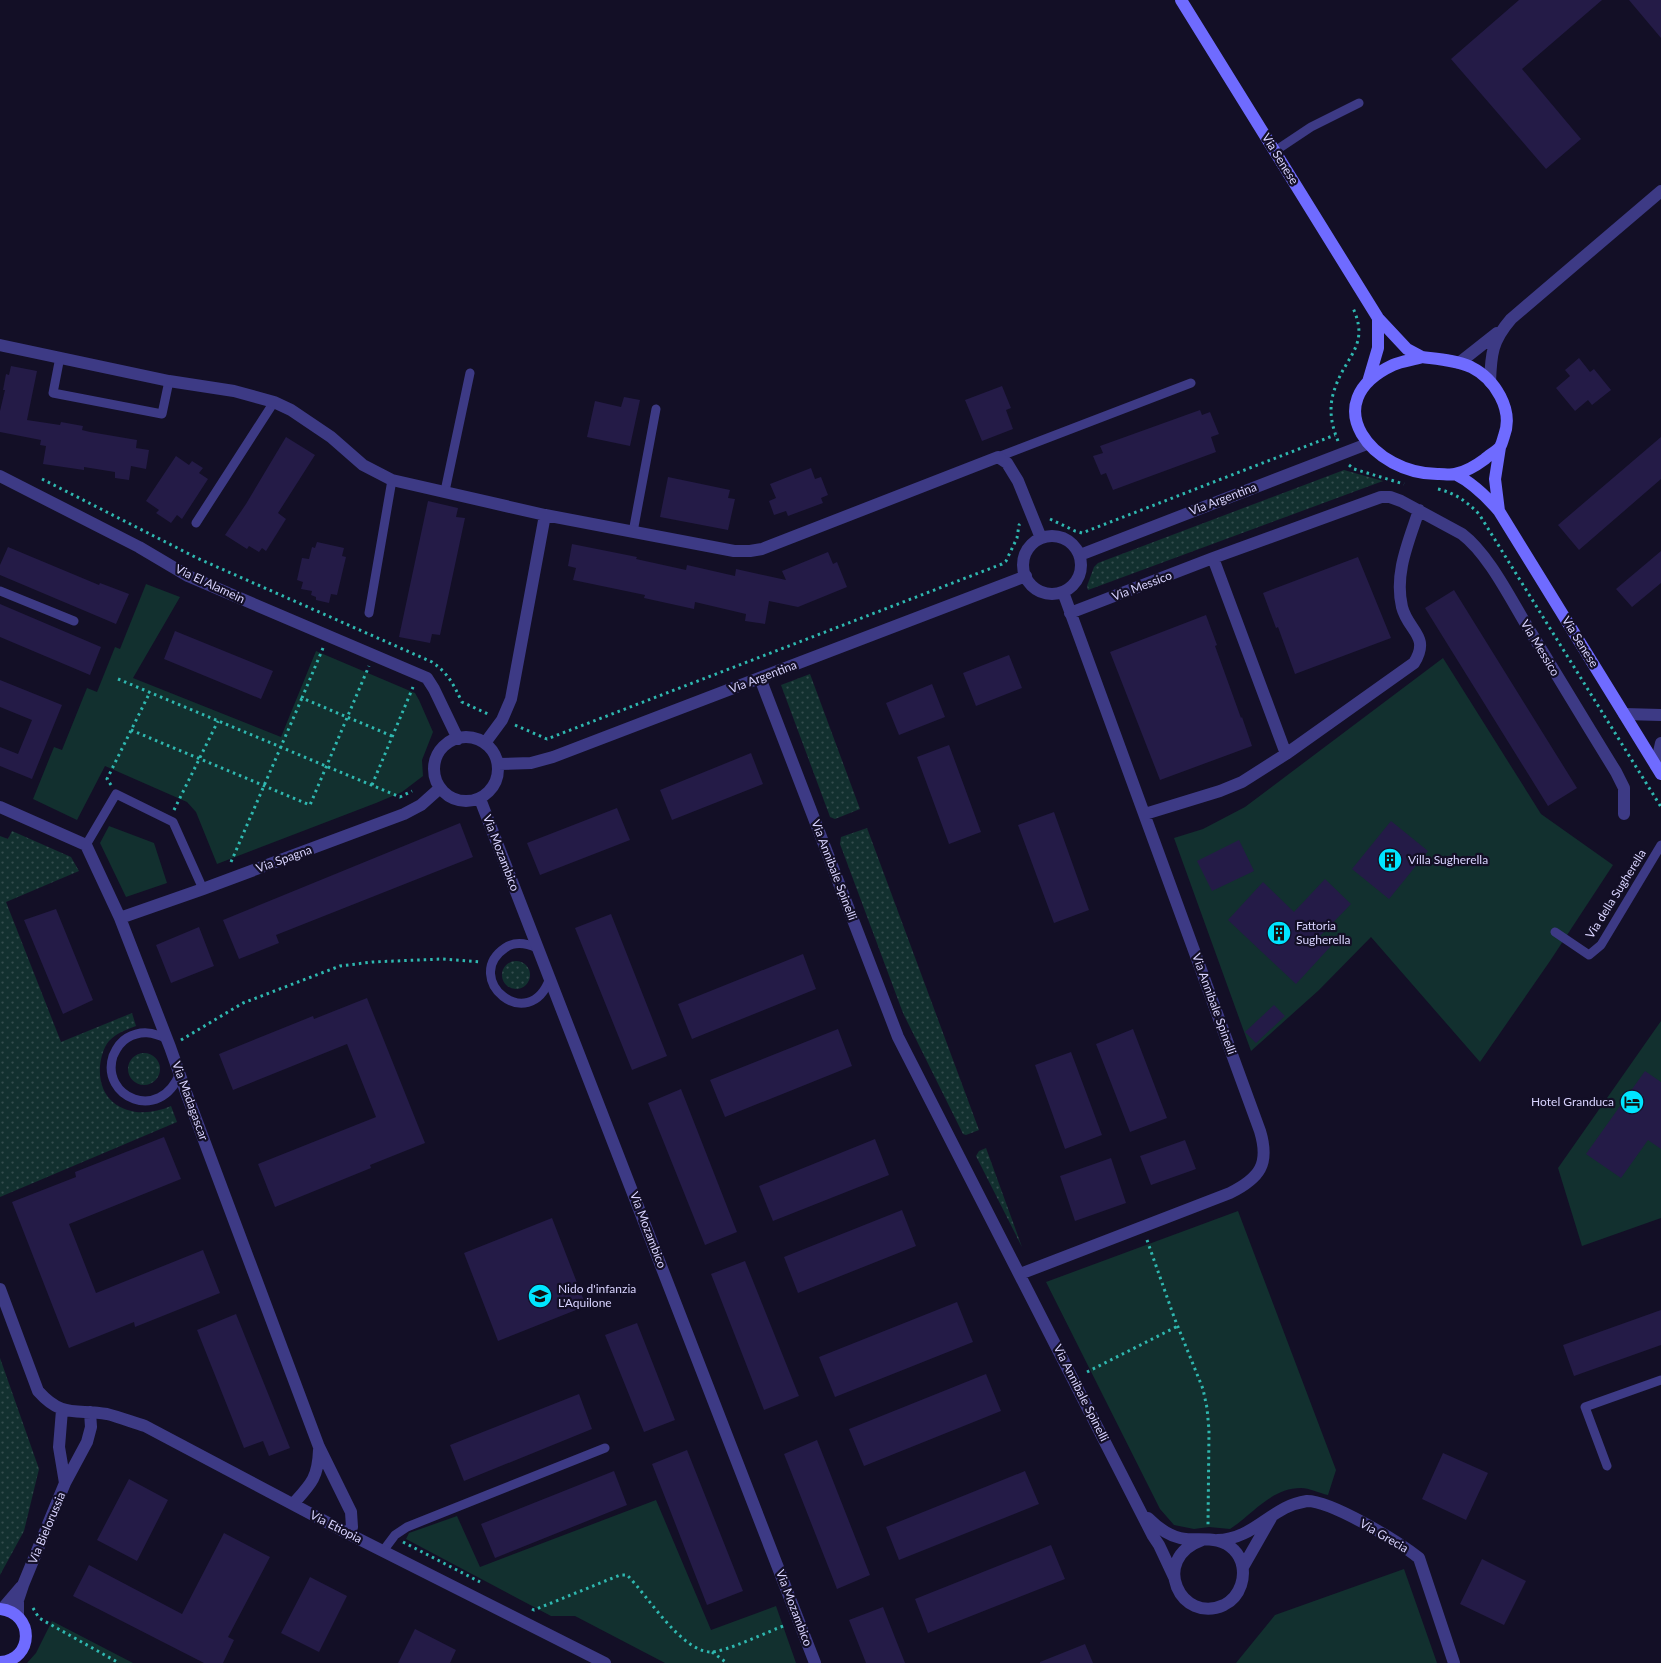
<svg xmlns="http://www.w3.org/2000/svg" width="1661" height="1663" font-family="Lato,sans-serif">
<defs>
<pattern id="grass-dots" width="8" height="8" patternUnits="userSpaceOnUse" patternTransform="scale(1.25)"><rect width="8" height="8" fill="#12302f"/><path d="M2 2h.1M6 6h.1" fill="none" stroke="#344d4e" stroke-width="1.8" stroke-linecap="round"/></pattern>
</defs>
<rect width="100%" height="100%" fill="#130f26"/>
<path fill="url(#grass-dots)" d="M1344 470 1383 481 1088 590 1087 586 1094 567 1098 563Z
M810 674 860 809 835 819 830 817 829 814 781 685Z
M867 828 979 1130 966 1135 963 1134 903 1013 840 844 841 837Z
M12 831 71 857 79 871 6 902 61 1042 132 1013 136 1026C125 1030 117 1033 109 1041 103 1048 101 1058 100 1066 97 1109 138 1121 171 1106L177 1122 0 1197V836L8 839Z
M502 975a14 14 0 1 1 28 0a14 14 0 1 1-28 0Z
M128 1069a16 16 0 1 1 32 0a16 16 0 1 1-32 0Z
M986 1148 1022 1247 976 1156 979 1151Z
M0 1358 39 1469 24 1531 0 1575Z"/>
<path fill="#12302f" d="M146 584 180 597 133 678 281 737 316 651 415 693 419 700 433 732 422 760 423 776 402 792 376 803 217 864 196 812 187 802 105 766 77 820 33 799 54 747 62 750 87 688 97 692 115 647 120 649Z
M1443 658 1541 814 1613 865 1550 961 1480 1062 1371 937 1319 990 1251 1051 1174 838 1203 829 1245 807Z
M109 826 154 843 167 883 126 897 100 843Z
M1661 1021V1218L1582 1246 1558 1168Z
M1238 1211 1336 1470 1328 1495C1319 1493 1309 1488 1301 1488 1271 1488 1253 1514 1230 1529L1209 1527 1194 1529 1174 1525 1160 1509 1046 1282Z
M656 1500 711 1630 776 1606 796 1663H665L575 1616H551L406 1539 409 1533 457 1516 480 1567Z
M1404 1569 1437 1663H1236L1275 1615Z
M52 1621 133 1663H27L36 1653Z"/>
<path fill="#241b47" d="M1519 0H1602L1522 69 1581 139 1546 169 1451 59Z
M1629 0H1661V38Z
M1579 358 1590 372 1594 369 1611 390 1592 405 1588 400 1575 411 1556 388 1570 376 1565 370Z
M11 366 37 371 27 420 60 425 61 422 83 426 82 430 90 432 137 440 136 448 149 450 146 469 131 466 129 480 115 478V472L84 467V470L43 464 46 446 40 445 41 440 0 432V411L5 390H3L6 374 9 375Z
M1002 386 1011 408 1006 410 1013 429 982 441 965 400Z
M624 397 640 400 630 446 587 437 595 401 621 407Z
M1200 410 1202 415 1210 412 1219 434 1211 437 1216 452 1113 490 1106 473 1101 475 1093 456 1103 453 1100 446Z
M286 437 315 455 278 513 286 519 266 551 262 548 259 552 249 546 247 549 225 535 246 504Z
M1661 437V479L1579 550 1558 525Z
M176 456 189 465 192 461 203 468 199 473 208 479 182 519 177 515 171 523 156 513 159 510 146 501Z
M811 468 815 479 821 477 828 495 821 498 823 503 788 516 786 511 774 515 769 501 776 498 770 484Z
M668 477 730 490 728 498 735 499 728 530 660 517Z
M428 501 458 508 456 517 465 518 440 635 432 634 430 643 399 637Z
M317 542 344 548 342 556 346 557 337 595 331 594 329 603 316 600V597L311 595 312 591 301 589 303 582 297 580 302 558 309 559 312 547 315 548Z
M572 544 637 557 636 559 686 570 687 565 735 576 736 569 786 580 782 571 828 552 833 564 837 562 847 587 798 607 769 601 765 624 745 621 746 614 695 602 694 609 644 598 645 595 573 580 576 568 568 566Z
M8 547 99 585 100 583 129 594 116 624 0 575V565Z
M1661 551V583L1632 607 1616 589Z
M1358 557 1391 638 1295 674 1278 627 1276 628 1263 593Z
M1454 590 1577 788 1548 806 1425 608Z
M0 604 101 647 90 675 0 637Z
M1206 615 1217 645 1215 646 1241 718 1242 717 1252 746 1160 780 1110 652Z
M175 631 273 671 261 699 164 659Z
M1009 655 1022 688 976 706 963 673Z
M0 680 62 705 32 779 0 766V747L18 754 32 720 0 707Z
M932 684 945 717 899 735 886 703Z
M949 745 981 832 949 844 917 757Z
M751 753 763 784 672 820 660 790Z
M617 808 630 840 540 875 527 843Z
M1054 812 1089 910 1054 923 1018 825Z
M1391 821 1428 851 1389 899 1352 869Z
M460 823 473 857 276 935 279 943 239 959 223 920Z
M1239 840 1254 871 1212 891 1197 861Z
M1325 879 1351 904 1320 936 1331 946 1296 984 1228 920 1263 882 1294 912Z
M56 909 93 1000 63 1014 24 920Z
M611 914 667 1056 632 1070 575 928Z
M199 927 214 966 171 983 156 945Z
M803 954 816 989 692 1039 678 1004Z
M367 998 425 1143 370 1165 371 1168 275 1207 258 1164 376 1117 347 1044 233 1090 219 1054 313 1016 314 1019Z
M1274 1005 1285 1016 1256 1043 1245 1032Z
M838 1029 852 1066 725 1117 710 1080Z
M1133 1029 1167 1118 1130 1132 1096 1044Z
M1071 1052 1102 1135 1065 1149 1035 1065Z
M1645 1071 1661 1082V1149L1648 1140 1621 1178 1586 1154Z
M681 1089 737 1232 705 1245 648 1103Z
M164 1137 181 1179 69 1224 96 1293 203 1250 220 1293 135 1327 134 1322 69 1348 12 1202 76 1177 75 1172Z
M875 1139 889 1175 773 1221 759 1186Z
M1185 1140 1196 1169 1151 1185 1140 1156Z
M1111 1158 1126 1203 1075 1221 1060 1176Z
M902 1210 916 1246 798 1293 784 1257Z
M552 1218 586 1306 498 1341 464 1253Z
M745 1261 799 1396 764 1410 711 1274Z
M957 1302 973 1342 835 1397 819 1357Z
M1661 1310V1345L1574 1376 1563 1345Z
M236 1314 290 1448 269 1456 263 1441 244 1448 197 1330Z
M637 1323 675 1420 644 1432 605 1335Z
M986 1374 1001 1411 864 1466 849 1429Z
M579 1394 592 1429 464 1481 450 1445Z
M817 1440 870 1575 837 1589 784 1454Z
M687 1450 743 1591 707 1605 652 1464Z
M1443 1453 1488 1473 1466 1520 1422 1499Z
M614 1471 627 1505 495 1558 481 1524Z
M1025 1471 1039 1504 899 1560 886 1527Z
M129 1479 168 1500 137 1561 97 1540Z
M224 1533 270 1557 228 1637 234 1640 223 1663H204L73 1596 89 1565 182 1614Z
M1051 1545 1065 1579 928 1633 915 1599Z
M1482 1559 1526 1581 1504 1625 1460 1604Z
M310 1577 347 1596 319 1652 281 1633Z
M883 1607 905 1663H866L849 1620Z
M415 1629 456 1650 450 1663H398Z
M1085 1644 1093 1663H1040V1662Z"/>
<g fill="none" stroke-linecap="round" stroke-linejoin="round">
<path stroke="#2fb8b0" stroke-width="3" stroke-dasharray="2.5 4" stroke-linecap="butt" d="M1338 441C1331 424 1328 407 1335 388 1346 355 1371 345 1352 306
M1349 465 1354 469 1404 484
M42 479 197 558 432 662C449 674 453 684 462 702L490 715
M1438 489C1455 493 1466 501 1479 514L1661 807
M1050 519 1075 531 1082 533 1335 435
M323 648 302 698 392 736
M118 679 400 797 412 791
M515 725 547 739 1002 564 1006 561 1017 538 1019 525 1020 524
M131 730 310 805 369 666
M111 785 107 779 150 692
M372 785 413 687
M174 810 218 721
M231 862 302 698
M181 1040 243 1003 340 966 372 962 442 959 482 962
M1147 1240 1174 1317 1203 1389 1207 1408 1209 1430 1208 1525
M1087 1372 1178 1326
M403 1542 480 1582
M33 1608 39 1618 119 1663
M532 1609 534 1610 620 1575H627C648 1596 680 1650 710 1652 724 1653 771 1630 786 1625
M712 1652 727 1663"/>
<path stroke="#3d3a85" stroke-width="9" d="M1275 151 1311 127 1359 103
M60 357 53 393 162 414 169 381
M998 457 1191 383
M445 491 470 373
M196 523 274 402
M633 532 656 409
M0 591 74 621
M369 613 392 480
M86 845 116 794 173 822 203 889
M1555 932 1589 955 1601 945 1661 845
M537 948C526 943 515 941 505 948 461 978 529 1037 550 978
M167 1039C153 1032 141 1030 127 1038 120 1042 116 1049 113 1056 100 1097 160 1124 180 1073
M1607 1466 1585 1407 1661 1380
M383 1551 395 1535 407 1527 605 1448"/>
<path stroke="#3d3a85" stroke-width="12" d="M0 345 169 381 234 391 274 402 291 410 331 437 363 465 392 480 545 515 734 551H750L762 549 998 457 1007 463 1018 481 1041 538
M1459 363 1497 333
M1490 382C1491 354 1492 341 1511 319L1661 191
M0 476 139 547 188 576 427 678 434 689 458 739
M1023 565a29 29 0 1 1 58 0a29 29 0 1 1-58 0Z
M1080 555 1367 444
M1213 558 1286 754
M1070 613 1213 558 1381 497H1390L1401 501 1462 534C1487 553 1508 594 1524 621 1555 672 1585 722 1616 772L1624 788V814
M760 678 898 1037 1153 1536 1159 1545 1174 1577
M1624 714 1661 715
M434 769a32 32 0 1 1 64 0a32 32 0 1 1-64 0Z
M485 743 502 720 511 699 545 515
M498 764 531 763 553 757 1026 576
M1656 766 1661 743
M480 799 815 1663
M0 807 86 845 120 918 170 1047 187 1095 319 1447 351 1512 352 1527 349 1534
M1145 814 1220 791 1242 782 1286 754 1414 663C1431 636 1408 631 1402 607 1394 573 1409 541 1419 510
M120 918 203 889 404 814 421 805 440 788
M1020 1274 1230 1193C1260 1178 1270 1164 1260 1131L1063 592
M0 1289 38 1391C62 1418 75 1409 107 1414 119 1417 132 1422 145 1426L349 1534 605 1663
M62 1410 59 1447 65 1483
M293 1504C311 1484 318 1478 319 1450
M1148 1518C1157 1527 1167 1535 1180 1538 1198 1542 1219 1534 1234 1550 1243 1559 1245 1573 1241 1585 1238 1594 1232 1601 1224 1605 1181 1625 1149 1559 1202 1540
M1217 1540C1245 1540 1262 1520 1285 1508 1291 1505 1301 1502 1307 1501 1332 1501 1399 1542 1419 1558L1454 1663
M1243 1567 1271 1518
M2 1609 21 1587
M18 1616V1600L23 1585 65 1483 87 1442 91 1427 90 1412"/>
<path stroke="#6f6bff" stroke-width="12" d="M1181 0 1378 318 1407 349 1422 357
M1422 357C1438 359 1456 360 1471 367 1495 379 1514 410 1504 436 1503 439 1502 444 1500 447 1497 451 1489 455 1485 459 1477 465 1465 472 1455 474 1450 475 1444 474 1439 474 1373 475 1314 402 1393 365 1402 361 1413 360 1422 357Z
M1368 382 1378 348V318
M1455 474C1473 483 1486 496 1499 511L1661 774
M1499 511 1495 479 1500 447
M0 1609C35 1613 34 1660 0 1662"/>
</g>
<defs>
<g id="building-disc" transform="scale(1.25)"><circle r="9.5" fill="#00e5ff" stroke="#130f26"/><path d="M-4-6H4V6H1V3H-1V6H-4ZM-2.5-4.3h1.7v1.8h-1.7ZM.8-4.3h1.7v1.8H.8ZM-2.5-1h1.7V.8h-1.7ZM.8-1h1.7V.8H.8Z" fill="#111"/></g>
<g id="hotel-disc" transform="scale(1.25)"><circle r="9.5" fill="#00e5ff" stroke="#130f26"/><path d="M-6-4.5h1.5V1H6V5H4.5V3h-9V5H-6ZM-4 0a1.8 1.8 0 1 1 3.6 0ZM.5 0V-2.5h3Q6-2.5 6 0Z" fill="#111"/></g>
<g id="school-disc" transform="scale(1.25)"><circle r="9.5" fill="#00e5ff" stroke="#130f26"/><path d="M0-5L7-2L0 1L-7-2ZM-4 1L0 2.5L4 1V4Q0 6-4 4Z" fill="#111"/></g>
</defs>
<g fill-rule="evenodd">
<use href="#building-disc" x="1390" y="860"/>
<use href="#building-disc" x="1279" y="933"/>
<use href="#hotel-disc" x="1632" y="1102"/>
<use href="#school-disc" x="540" y="1296"/>
</g>
<g text-anchor="middle" stroke-width="4.5" stroke-linejoin="round" paint-order="stroke">
<g font-size="12" fill="#d9d4ff" stroke="#130f26">
<text transform="translate(1280 159) rotate(58)" y="4">Via Senese</text>
<text transform="translate(1223 499) rotate(-21)" y="4">Via Argentina</text>
<text transform="translate(210 584) rotate(25)" y="4">Via El Alamein</text>
<text transform="translate(1142 586) rotate(-21)" y="4">Via Messico</text>
<text transform="translate(1580 642) rotate(58)" y="4">Via Senese</text>
<text transform="translate(1540 648) rotate(59)" y="4">Via Messico</text>
<text transform="translate(763 677) rotate(-21)" y="4">Via Argentina</text>
<text transform="translate(501 853) rotate(69)" y="4">Via Mozambico</text>
<text transform="translate(284 859) rotate(-20)" y="4">Via Spagna</text>
<text transform="translate(834 870) rotate(69)" y="4">Via Annibale Spinelli</text>
<text transform="translate(1616 894) rotate(-58)" y="4">Via della Sugherella</text>
<text transform="translate(1214 1004) rotate(70)" y="4">Via Annibale Spinelli</text>
<text transform="translate(190 1101) rotate(70)" y="4">Via Madagascar</text>
<text transform="translate(648 1230) rotate(69)" y="4">Via Mozambico</text>
<text transform="translate(1081 1393) rotate(63)" y="4">Via Annibale Spinelli</text>
<text transform="translate(336 1527) rotate(27)" y="4">Via Etiopia</text>
<text transform="translate(47 1528) rotate(-67)" y="4">Via Bielorussia</text>
<text transform="translate(1384 1536) rotate(30)" y="4">Via Grecia</text>
<text transform="translate(794 1608) rotate(69)" y="4">Via Mozambico</text>
</g>
<g font-size="12" fill="#d9d4ff" stroke="#130f26" text-anchor="start">
<text x="1408" y="864">Villa Sugherella</text>
<text x="1296" y="930">Fattoria<tspan x="1296" dy="14">Sugherella</tspan></text>
<text x="1614" y="1106" text-anchor="end">Hotel Granduca</text>
<text x="558" y="1293">Nido d'infanzia<tspan x="558" dy="14">L'Aquilone</tspan></text>
</g>
</g>
</svg>
